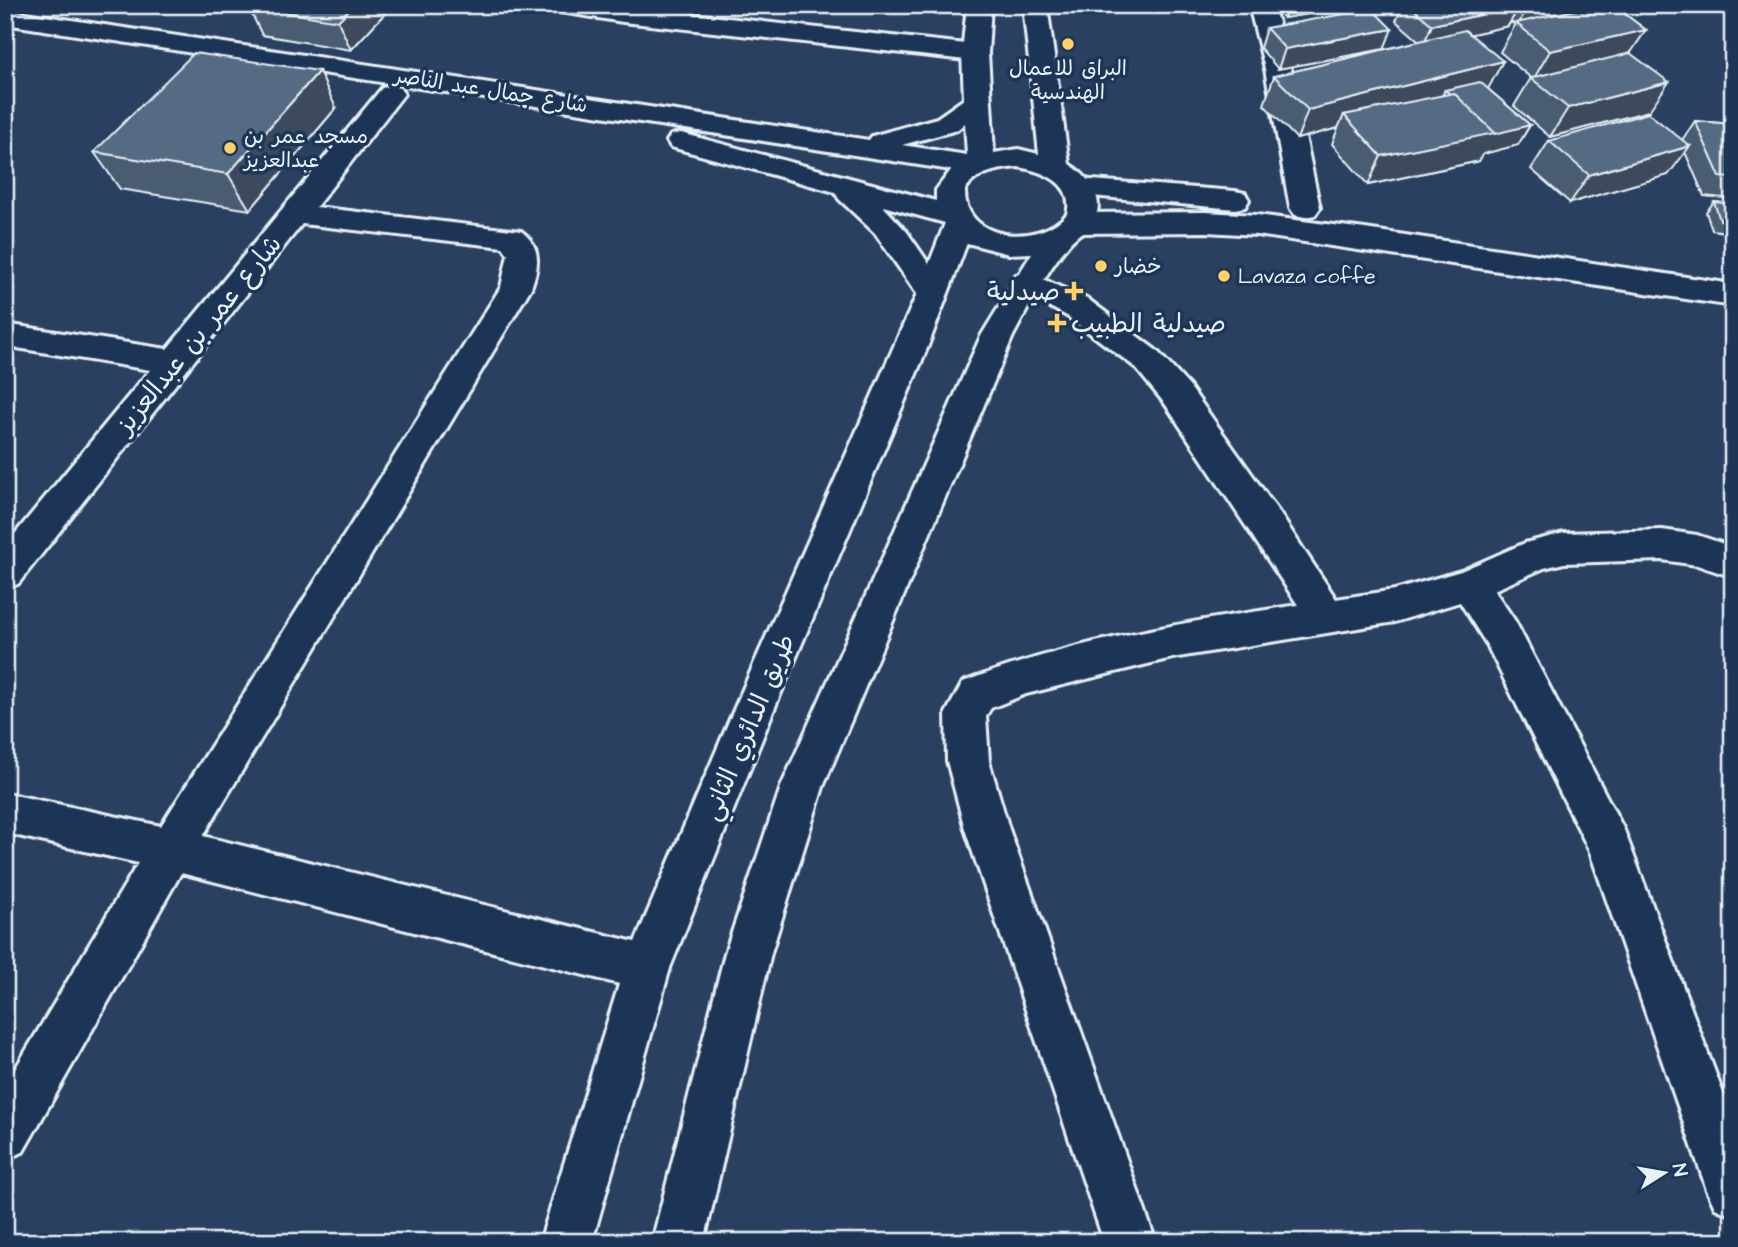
<svg xmlns="http://www.w3.org/2000/svg" width="1738" height="1247" font-family="'Architects Daughter','Playpen Sans Arabic',sans-serif">
<rect width="100%" height="100%" fill="#294061"/>
<filter id="ink" filterUnits="userSpaceOnUse"><feTurbulence type="fractalNoise" baseFrequency=".0143" numOctaves="2"/><feDisplacementMap in="SourceGraphic" scale="14" xChannelSelector="R" yChannelSelector="G"/><feConvolveMatrix kernelMatrix="1 2 1 2 8 2 1 2 1" color-interpolation-filters="sRGB"/></filter>
<g filter="url(#ink)">
<g fill="none" stroke-linecap="round" stroke-linejoin="round">
<g stroke="#e8f1f8" stroke-width="6">
<path id="street" d="M5 5H26L23 10 5 15Z
M549 5H608L975 45 984 48 988 53 984 58 975 61 623 22 561 12 552 10Z
M1249 5H1273L1291 69 1320 208 1315 215 1305 217 1295 215 1290 208 1265 69Z
M1720 5H1733V15L1724 13Z
M391 86 400 88 404 94 316 207 521 231C542 247 539 266 531 288L203 836 647 945 663 952 670 968 663 984 647 991 181 873 23 1152 5 1159V1086L138 863 5 833V793L161 826 501 287 508 254 503 247 302 224 18 584 5 588V546L150 370 5 346V324L167 349 382 88Z
M1027 272 1089 300 1157 351 1190 387 1280 514 1336 599 1395 590 1461 571 1525 543 1564 533 1662 530 1697 535 1733 547V577L1697 565 1662 560 1564 563 1544 568 1494 590 1515 621 1624 830 1733 1120V1216L1715 1208 1707 1190 1590 852 1487 645 1460 602 1395 622 1172 658 1026 694 991 708 986 716 989 761 1009 829 1156 1242H1104L965 829 947 761 946 713 963 682C1071 641 1184 622 1298 605L1166 405 1135 367 1067 316 1016 289 1012 282 1016 275Z"/>
</g>
<g stroke="#e8f1f8" stroke-width="6">
<path id="secondary" d="M1079 179 1235 191 1245 193 1249 200 1245 207 1235 209 1069 194 1065 188 1069 182Z
M1206 212 1257 215 1365 229 1733 284V306L1257 235 1206 232 1078 233 1068 230 1063 223 1068 216 1078 213Z"/>
</g>
<g stroke="#e8f1f8" stroke-width="6">
<path id="primary" d="M967 5H991L988 53 994 153 1018 149 1039 154 1023 5H1047L1069 164C1084 173 1102 192 1097 212 1092 228 1079 232 1069 244 1046 271 1030 305 1013 336L823 787 771 953 704 1242H652L725 953 781 787 981 336 1032 253 1009 254 967 243 928 346 772 714 670 968 592 1242H540L624 968 732 714 917 294 875 233 839 199 835 192 671 147 667 141 671 135 681 133 936 201V190L951 170 5 24V10L869 140 872 136 937 118 964 99 962 53ZM965 123 967 155 902 145 957 130ZM1018 167C1043 171 1075 183 1067 214 1039 247 963 242 965 190 976 172 999 169 1018 167ZM883 206 945 223 929 264 907 232Z"/>
</g>
<use href="#street" fill="#1d3557" fill-rule="evenodd"/>
<use href="#secondary" fill="#1d3557" fill-rule="evenodd"/>
<use href="#primary" fill="#1d3557" fill-rule="evenodd"/>
</g>
<path fill="#495b71" stroke="#e8f1f8" stroke-width="2" d="M249 5H386L388 10 351 50 262 35 248 6Z
M636 5H671L668 10Z
M1273 5H1361L1284 18Z
M1403 5H1613L1646 30 1630 53 1649 111 1550 137 1514 106 1531 78 1500 52 1515 25 1511 22 1508 26 1471 34 1488 89 1530 125 1518 145 1483 154 1479 161 1368 185 1332 144 1338 128 1297 139 1264 105 1274 76 1419 41 1396 21Z
M1266 28 1384 49 1278 69 1260 48Z
M336 108 250 210 120 189 94 152Z
M1695 121 1733 124V199L1704 196 1685 152 1668 175 1570 203 1531 169 1549 141 1682 140Z
M1714 202 1733 204V233L1712 230 1706 212Z"/>
<path fill="#3c4a5c" stroke="#e8f1f8" stroke-width="2" d="M353 5H386L388 10 351 50 338 21Z
M1289 5H1361L1284 18Z
M1537 5H1609L1518 25 1527 7Z
M1519 7 1508 26 1423 45 1432 25Z
M1392 29 1384 49 1278 69 1285 49Z
M1646 30 1627 58 1533 80 1550 51Z
M5 46 11 54 5 60Z
M1503 61 1488 89 1445 90 1439 102 1344 115 1338 128 1297 139 1308 110Z
M319 71 336 108 250 210 228 174Z
M1669 82 1649 111 1550 137 1568 108Z
M1530 125 1518 145 1483 154 1479 161 1368 185 1381 156Z
M1690 146 1668 175 1570 203 1589 175Z"/>
<path fill="#556a83" stroke="#e8f1f8" stroke-width="2" d="M249 5H353L338 21 248 6Z
M1409 5H1517L1519 7 1432 25Z
M1598 5H1613L1646 30 1550 51 1516 23Z
M1372 9 1392 29 1285 49 1266 28Z
M1465 30 1503 61 1308 110 1274 76Z
M194 53 319 71 228 174 94 152Z
M1630 53 1669 82 1568 108 1531 78Z
M1480 82 1530 125 1495 134V133L1454 93 1450 94 1445 90Z
M1454 93 1495 133 1381 156 1344 115Z
M1648 113 1690 146 1589 175 1549 141Z
M1695 121 1733 124V178L1720 177Z
M1714 202 1733 204V222L1720 220Z"/>
</g>
<g fill="#ffd166" stroke="#1d3557" stroke-width="2.5">
<circle cx="1068" cy="44" r="7"/>
<circle cx="230" cy="148" r="7"/>
<circle cx="1101" cy="266" r="7"/>
<circle cx="1224" cy="276" r="7"/>
<path d="M1070.5 280.5h7v7h7v7h-7v7h-7v-7h-7v-7h7z"/>
<path d="M1053.5 312.5h7v7h7v7h-7v7h-7v-7h-7v-7h7z"/>
</g>
<g text-anchor="middle" stroke-width="7" stroke-linejoin="round" paint-order="stroke">
<g font-size="21" fill="#e8f1f8" stroke="#1d3557" text-anchor="start">
<text x="1068" y="75" text-anchor="middle">البراق للاعمال<tspan x="1068" dy="24">الهندسية</tspan></text>
<text x="244" y="143">مسجد عمر بن<tspan x="244" dy="24">عبدالعزيز</tspan></text>
<text x="1115" y="273">خضار</text>
<text x="1238" y="283">Lavaza coffe</text>
</g>
<g font-size="21" fill="#e8f1f8" stroke="#1d3557">
<text transform="translate(491 90) rotate(9)" y="7">شارع جمال عبد الناصر</text>
</g>
<g font-size="26" fill="#e8f1f8" stroke="#1d3557" text-anchor="end">
<text x="1060" y="300">صيدلية</text>
<text x="1071" y="332" text-anchor="start">صيدلية الطبيب</text>
</g>
<g font-size="26" fill="#e8f1f8" stroke="#1d3557">
<text transform="translate(198 334) rotate(-51)" y="9">شارع عمر بن عبدالعزيز</text>
<text transform="translate(748 727) rotate(-67)" y="9">طريق الدائري الثاني</text>
</g>
</g>
<rect width="1738" height="1247" fill="none" stroke="#1d3557" stroke-width="28"/>
<rect x="14" y="14" width="1710" height="1219" fill="none" stroke="#e8f1f8" stroke-width="2.5" filter="url(#ink)"/>
<g transform="translate(1664 1173) rotate(79)" stroke="#1d3557" stroke-width="5" paint-order="stroke">
<path d="M0-5L12 26L0 18L-12 26Z" fill="#e8f1f8"/>
<text y="-10" font-size="19" font-weight="bold" text-anchor="middle" fill="#e8f1f8">N</text>
</g>
</svg>
